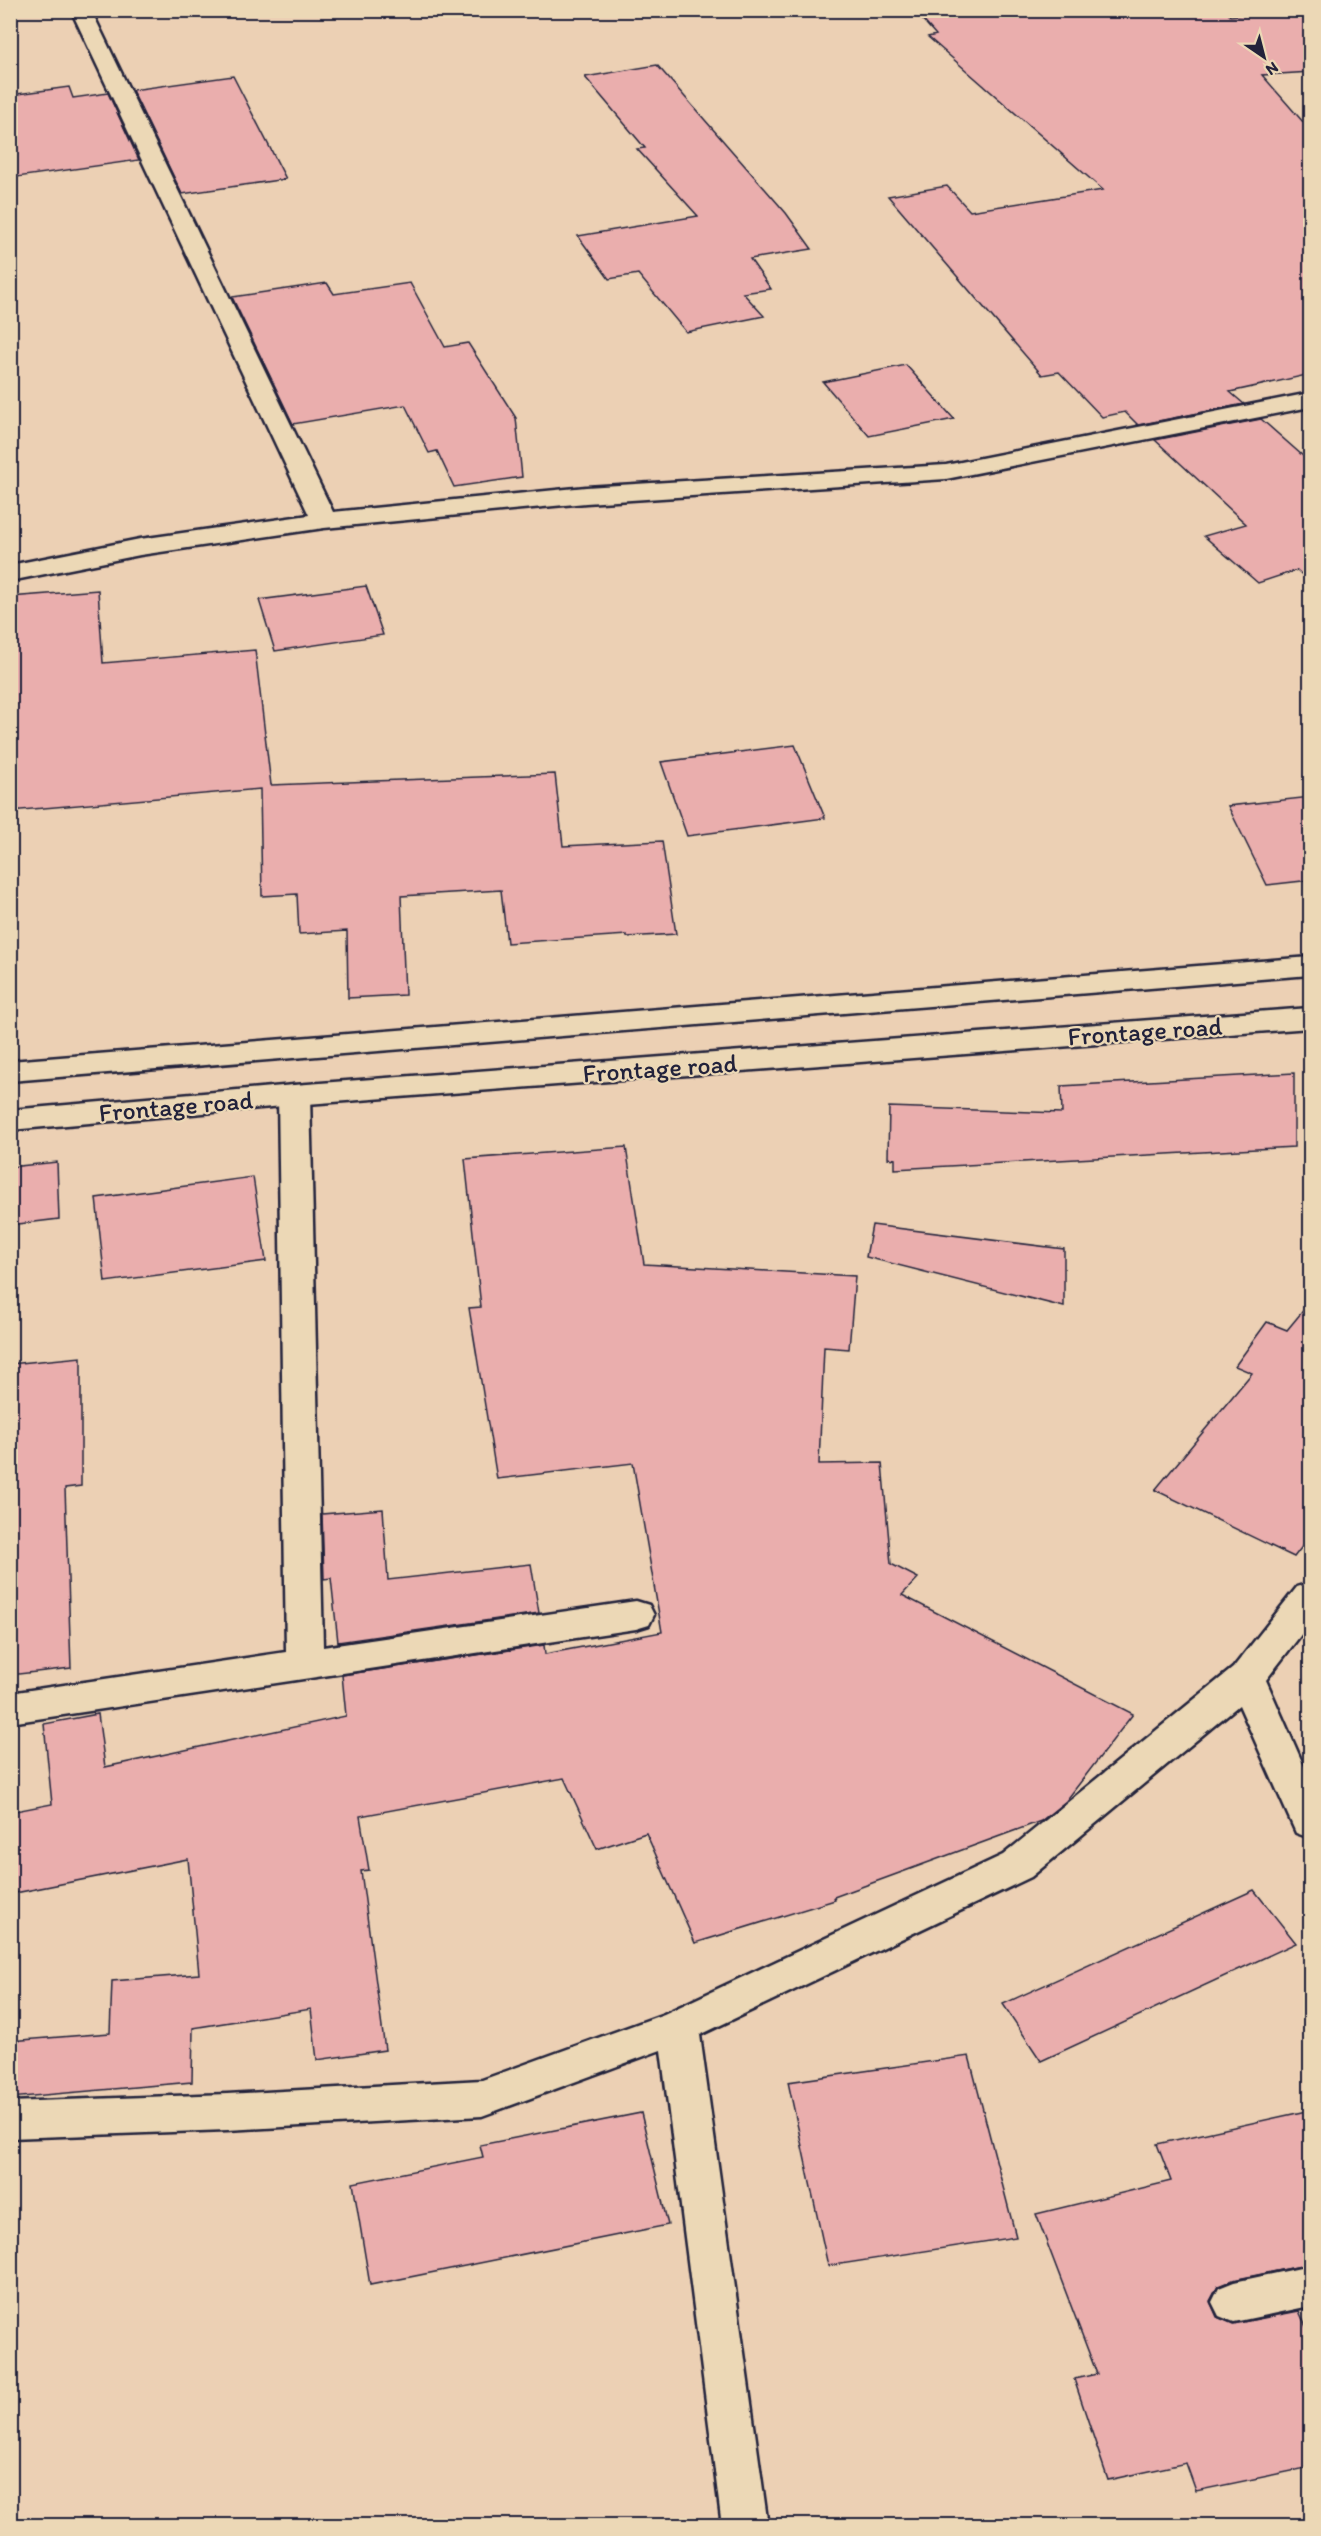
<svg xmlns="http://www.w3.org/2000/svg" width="1321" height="2536" font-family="Itim,sans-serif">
<rect width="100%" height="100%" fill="#ecd0b4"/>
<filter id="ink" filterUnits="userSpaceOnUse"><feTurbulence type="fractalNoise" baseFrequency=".0167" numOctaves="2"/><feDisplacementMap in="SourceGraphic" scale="12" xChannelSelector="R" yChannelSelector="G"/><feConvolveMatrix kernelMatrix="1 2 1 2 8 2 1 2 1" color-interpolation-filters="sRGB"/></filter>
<g filter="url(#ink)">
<path fill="#eaaead" stroke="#22223b" stroke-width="1.5" d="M927 10H1226L1230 16 1311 10V72L1262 75 1311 131V374L1230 392 1244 404 1138 425 1125 412 1102 417 1059 372 1042 375 888 196 947 186 970 211 1103 190 928 37 936 35 921 18 930 17Z
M657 65 786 213 812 249 750 259 771 289 743 293 764 316 686 332 638 274 609 279 578 236 698 216 637 149 645 148 585 77Z
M233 76 286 179 182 194 132 90Z
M69 87 73 98 108 93 139 160 10 178V95Z
M327 283 334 294 410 283 445 347 468 343 516 418 522 477 454 487 437 451 429 453 405 405 293 424 232 297Z
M906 365 954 419 869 436 823 382Z
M1261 419 1311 463V583L1297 570 1258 583 1204 536 1246 524 1155 440Z
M366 586 383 635 275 651 259 600Z
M98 590 103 663 255 650 271 785 555 774 563 846 662 841 676 934 627 937V935L507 943 501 890 401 896 405 995 348 998 347 931 299 934 297 894 262 896 260 789 10 811V597Z
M795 745 825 818 687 836 661 762Z
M1311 797V880L1267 885 1228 806Z
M1294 1073V1147L895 1169V1159L888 1158 889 1107 1062 1113 1061 1086Z
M626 1147 644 1264 855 1276 849 1349 824 1347 819 1464 882 1463 891 1564 918 1578 902 1595 1133 1714 1066 1801 1041 1821 834 1897 835 1900 695 1943 646 1833 597 1849 564 1778 360 1816 369 1870 361 1871 385 2050 317 2060 311 2009 193 2028 192 2082 10 2098V2041L110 2033 112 1981 199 1974 188 1859 10 1894V1812L52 1804 44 1724 98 1714 105 1767 346 1716 342 1675 544 1645 545 1654 662 1632 633 1463 497 1479 469 1308 481 1307 465 1159Z
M57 1162 59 1219 10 1225V1167Z
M253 1177 266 1261 105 1282 96 1198Z
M872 1225 1064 1249V1307L866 1257Z
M1311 1301V1535L1294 1557 1155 1490 1252 1373 1235 1366 1267 1322 1287 1330Z
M81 1357V1486L65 1488 71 1668 10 1675V1364Z
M383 1509 388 1580 531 1564 539 1613 338 1642 331 1578 324 1579 322 1514Z
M1254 1890 1296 1943 1041 2061 1003 2004Z
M969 2056 1016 2237 828 2266 788 2082Z
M1311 2110V2264L1233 2280 1218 2286 1210 2301 1217 2317 1233 2324 1299 2311 1311 2338V2467L1196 2491 1186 2463 1108 2480 1074 2379 1097 2374 1036 2214 1171 2181 1157 2144Z
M641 2113 668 2225 370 2285 353 2183 483 2157 480 2145Z"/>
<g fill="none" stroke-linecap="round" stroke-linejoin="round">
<g stroke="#22223b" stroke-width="5">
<path id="minor" d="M71 10H91L333 512 586 487 946 465 1310 393V407L946 479 586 503 324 528 140 555 10 581V565L140 539 309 515Z
M294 1085 305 1088 310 1095 323 1647 636 1601 649 1605 654 1615 649 1625 636 1629 10 1723V1693L286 1652 278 1095 283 1088Z
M1310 1583V1623L1266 1680 1310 1780V1838L1296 1833 1239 1705 1031 1877 700 2035 768 2526H722L661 2050 482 2116 227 2130 10 2138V2102L227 2094 482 2080 664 2014 1003 1855 1233 1668 1297 1587Z
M1310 2266V2306L1234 2322 1219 2316 1212 2302 1219 2288 1234 2282Z"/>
</g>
<g stroke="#22223b" stroke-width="5">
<path id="major" d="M1310 957V975L10 1081V1061Z
M1310 1008V1028L294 1105 10 1130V1110L294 1085Z"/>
</g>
<use href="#minor" fill="#ecd8b6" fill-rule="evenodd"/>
<use href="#major" fill="#ecd8b6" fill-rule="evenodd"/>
</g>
</g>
<g text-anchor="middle" stroke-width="4.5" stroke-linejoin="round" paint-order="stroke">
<g font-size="26" fill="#22223b" stroke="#ecd8b6">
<text transform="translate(1145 1031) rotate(-4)" y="9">Frontage road</text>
<text transform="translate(660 1068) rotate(-4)" y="9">Frontage road</text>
<text transform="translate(176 1106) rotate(-5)" y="9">Frontage road</text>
</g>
</g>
<rect width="1321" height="2536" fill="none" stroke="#ecd8b6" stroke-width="36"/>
<rect x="18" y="18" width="1285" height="2500" fill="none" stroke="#22223b" stroke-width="2" filter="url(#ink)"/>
<g transform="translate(1264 57) rotate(145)" stroke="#ecd8b6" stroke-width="4.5" paint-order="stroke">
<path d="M0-4.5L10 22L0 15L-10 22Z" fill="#22223b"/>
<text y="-9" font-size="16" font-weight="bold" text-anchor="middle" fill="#22223b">N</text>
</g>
</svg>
